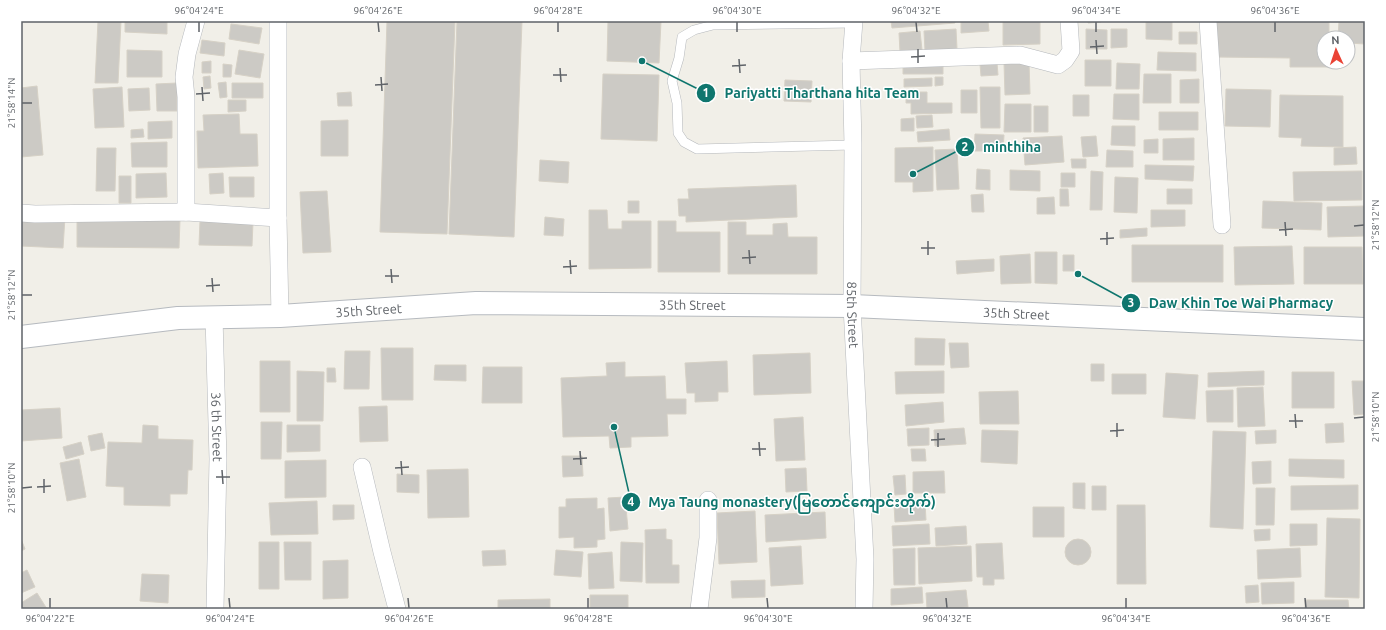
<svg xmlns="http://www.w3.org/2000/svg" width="1386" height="630" font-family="Ubuntu,'Noto Sans Myanmar',sans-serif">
<rect width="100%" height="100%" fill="#f1efe8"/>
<path fill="#cccac5" stroke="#d6d1c6" d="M98 21H121L118 83H95Z
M125 21H167V34L125 32Z
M387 21H455L447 234 380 232Z
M457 21H522L514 237 449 234Z
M608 21H661L659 63 607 61Z
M891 21H955V23L892 28Z
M961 21H988L989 31 961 33Z
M1003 21H1040V44L1003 45Z
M1088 21H1101V22L1088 23Z
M1146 21H1172V40L1146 39Z
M1216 21H1329V38H1324V62H1329V67H1290V58L1215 57Z
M1339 21H1365V44L1348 43V38H1338Z
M231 24 262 28 259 44 229 39Z
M956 29 957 49 925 51 924 31Z
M1086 29 1107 30V49H1086Z
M1111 29H1127V47L1111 48Z
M920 31 922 50 900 52 899 33Z
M1179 32H1197V44H1179Z
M202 40 225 43 224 56 200 53Z
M127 50 162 51V77H127Z
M239 50 264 54 260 78 235 74Z
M1158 52 1196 53V71L1157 70Z
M1085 60H1111V86H1085Z
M211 61V73H202V62Z
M1029 62 1030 94 1005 95 1004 63Z
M997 63 998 75 981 76 980 64Z
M1117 63 1140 64 1139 89H1116Z
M223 64 232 65 231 77H223Z
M943 65V74H903V66Z
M603 74 659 75 657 141 601 139Z
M1144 74H1171V103H1143Z
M210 76 211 88 204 89 203 77Z
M935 77H943V85L935 86Z
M932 78V86L904 87V79Z
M1199 79V103H1180V80Z
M785 80 812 81 811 102 784 101Z
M226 82 227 97 220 98 218 83Z
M177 83V111H157L156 84Z
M232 83H263V98H232Z
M37 86 43 155 21 157V88Z
M122 87 124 127 95 128 93 89Z
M980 87H1000V128H981Z
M149 88 150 110 129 111 128 89Z
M1226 89 1271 90 1270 127 1225 126Z
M961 90H977V113H961Z
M351 92 352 106H338L337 93Z
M906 92H927V103H952V113L911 114V103H906Z
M1114 94H1139V120L1113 119Z
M1073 95H1089V116H1073Z
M1280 95 1343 96V147L1301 146 1302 138 1279 137Z
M228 100H246V111L228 112Z
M1005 104H1031V132H1004Z
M1034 106H1048V132H1034Z
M1159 112H1198V130H1159Z
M239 114 240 134H257L258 166 198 168 197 131H204L203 115Z
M932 115 933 127 917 128 916 116Z
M914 118V131H901V119Z
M348 120V156H321V121Z
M172 121V138L148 139V122Z
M1112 126H1135V146L1111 145Z
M143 129 144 137 131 138V130Z
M949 129 950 140 918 142 917 132Z
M975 134 1004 135 1003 151H974Z
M1062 136 1064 162 1025 165 1023 138Z
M1096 136 1098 156 1083 157 1081 137Z
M1194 138V160H1163V139Z
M1158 139V153H1144V140Z
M167 142V167H132L131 143Z
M933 147V191L913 192V182H895V148Z
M1356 147 1357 164 1334 165V148Z
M97 148H116L115 191H96Z
M957 149 959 189 937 190 935 150Z
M1107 150 1133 151V167H1106Z
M1071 159H1086V168H1072Z
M540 160 569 162 568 183 539 181Z
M1145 165 1194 166 1193 181 1145 179Z
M977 169 990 170V190L976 189Z
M1010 170 1040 171V191L1010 190Z
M1091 171 1103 172 1102 210H1090Z
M1362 171V200L1294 201 1293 172Z
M166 173 167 197 136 198V174Z
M223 173 224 193 210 194 209 174Z
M1061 173H1075V187H1061Z
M119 176H131V203H119Z
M229 177H254V197H230Z
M1115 177 1138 178 1137 213 1114 212Z
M796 185 797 217 686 222V216H679L678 199H689L688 189Z
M1060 189H1068L1069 206H1060Z
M1167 189H1192V204H1167Z
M327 191 331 252 303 253 300 192Z
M983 194 984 212H972L971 195Z
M1054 197 1055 214H1037V198Z
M628 201H639V213H628Z
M1263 201 1322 203 1321 230 1262 228Z
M1365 206V236L1328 237 1327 207Z
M589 210H607L608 229H622V221H651V268L589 269Z
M1151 210H1185V226L1151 227Z
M21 216 65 217 63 248 21 246Z
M77 217 180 219 179 248 77 247Z
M545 217 564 219 563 236 544 235Z
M200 221 253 222 252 246 199 245Z
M658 221H676V232H720V272H658Z
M728 222H746V235H773V224L787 223 788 237H817V274H728Z
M1147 228V236L1120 238V230Z
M1132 245H1223V282H1132Z
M1292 246 1294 284 1235 285 1234 247Z
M1304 247H1362L1363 284H1304Z
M1035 252H1057V284L1035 283Z
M1030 254 1031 283 1001 284 1000 256Z
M1063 255H1074V271H1063Z
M994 259V271L957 274 956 261Z
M915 338 945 339 944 365H915Z
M949 343H968L969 367 951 368Z
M381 348H413V400H382Z
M345 351H370L369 389H344Z
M810 353 811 393 754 395 753 355Z
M260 361H290V412H260Z
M727 361 728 392H718V401L695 402V393H687L685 363Z
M625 362V377L665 376 666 399H686V414H667L668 436 631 437V447L610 448 609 436 563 437 561 378 607 376 606 363Z
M1091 364H1104V381H1091Z
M435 365H466V381L434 380Z
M483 367H522V403H482Z
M327 368H335L336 382H327Z
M297 371 324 372 323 421H297Z
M944 371V393L896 394 895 372Z
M1264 371V385L1208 387V373Z
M1292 372H1334V408H1292Z
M1166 373 1198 375 1195 419 1163 417Z
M1112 374H1146V394H1112Z
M1352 381H1365V414L1354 415Z
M1263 387 1265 426 1238 427 1237 388Z
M1233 390V422H1207L1206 391Z
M1018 391 1019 424H980L979 392Z
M943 402 944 422 906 426 905 405Z
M387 406 388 441 360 442 359 407Z
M60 408 62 438 21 441V410Z
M803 417 805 460 776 461 774 419Z
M261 422H282L281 459H261Z
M1343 423 1344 442 1326 443 1325 424Z
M143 425 158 426V439L193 440 192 470H188L187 494H170V506L124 505V487L106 486 108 442 142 443Z
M287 425H320V451L287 452Z
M929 428V445L908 446 907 429Z
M964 428 966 444 935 446 934 430Z
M982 430 1018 431 1017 464 981 462Z
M1276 430V443L1256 444 1255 431Z
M1213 431 1246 432 1243 529 1210 527Z
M102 433 105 448 91 451 88 436Z
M81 442 84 454 66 459 63 447Z
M911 449H925L926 461H912Z
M562 456H582L583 476 563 477Z
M79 459 86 497 67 501 60 463Z
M1289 459 1344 460V478L1289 476Z
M326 460V497L285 498V461Z
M1271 461V483L1253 484 1252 462Z
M806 468 807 491 786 492 785 469Z
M468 469 469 517 428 518 427 470Z
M944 471 945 493H913V472Z
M397 474 419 475V493L397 492Z
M905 475 906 494 895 495 893 476Z
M1073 483H1085V509L1073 508Z
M1358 485V509L1291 510V486Z
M1092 486H1106V510H1092Z
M1256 488H1275L1274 525H1256Z
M625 497 628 529 610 531 608 498Z
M597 498V509L604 508 605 539 597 540V547L574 548V537L559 538V507H566V499Z
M317 501 318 534 271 535 269 503Z
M925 502 926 520 895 522 894 505Z
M333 505H354V519L333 520Z
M1117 505H1145L1146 584H1117Z
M1033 507H1064V537H1033Z
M755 511 757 562 719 564 717 513Z
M825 512 826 538 766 542 765 515Z
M1327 518 1360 519 1359 598 1325 597Z
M929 524 930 544 893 546 892 526Z
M1290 524H1317V545L1290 546Z
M966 526 967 544 936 546 935 528Z
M666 529V539L672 540V565H679V583H646L645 530Z
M1270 529V540L1255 541 1254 530Z
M21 539 25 549 21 551Z
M1065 552a13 13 0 1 1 26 0a13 13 0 1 1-26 0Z
M259 542H279V589H259Z
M284 542H311V580H285Z
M621 542 643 543 642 582 620 581Z
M1002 543 1004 579H994V585H983V577H977L976 544Z
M801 546 803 584 771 586 769 548Z
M971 546 972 581 919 584 918 548Z
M915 548V585H894L893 549Z
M1300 548 1301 577 1258 579 1257 550Z
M505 550 506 565 483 566 482 551Z
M556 550 583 552 581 577 554 575Z
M612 552 614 588 589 589 588 554Z
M348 560V598L323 599V561Z
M27 570 35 587 21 593V573Z
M142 574 169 575 168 603 140 601Z
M765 580V597L732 598 731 581Z
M1294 582V603L1262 604 1261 583Z
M1258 585 1259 602 1246 603 1245 586Z
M922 587 923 603 891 605V589Z
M966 590 968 607 927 609 926 593Z
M37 593 47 609H21V603Z
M590 595H628V609H590Z
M550 599V609H498V600Z
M1305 600H1348L1349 609H1305Z"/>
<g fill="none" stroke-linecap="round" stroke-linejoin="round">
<g stroke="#b5b8bc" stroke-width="10">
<path id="service" d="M853 145 697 149 684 142 678 133 677 103 672 81 679 58 682 37 694 30 713 25 854 23"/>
</g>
<g stroke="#b5b8bc" stroke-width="18">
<g id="minor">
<path d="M278 21V218L280 316"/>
<path id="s1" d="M854 21 851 61 853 145 852 306 865 559 864 609"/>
<path d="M1208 21 1222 225"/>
<path d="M851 61 1020 55 1058 65 1065 60 1071 51 1069 21"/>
<path d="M186 212V97L184 77 187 54 196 21"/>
<path d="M21 213 35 214 186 212 278 218"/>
<path id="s2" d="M214 317 218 459 215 609"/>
<path d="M362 467 382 552 397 609"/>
<path d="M699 609 708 538V500"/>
</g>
</g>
<g stroke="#b6babf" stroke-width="24">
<g id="secondary">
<path id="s3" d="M21 337 178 318 280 316 476 303 852 306 1365 329"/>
</g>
</g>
<use href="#service" stroke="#fff" stroke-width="9"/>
<use href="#minor" stroke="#fff" stroke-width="17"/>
<use href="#secondary" stroke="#fff" stroke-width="22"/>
</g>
<path fill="none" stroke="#5f6368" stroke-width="1.5" d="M199 22V32M378 22 379 32M558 22V32M737 22V32M916 22 917 32M1096 22V32M1275 22V32M1096 40 1097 54M1090 47 1104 46M918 49V63M911 57 925 56M739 59 740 73M732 66 746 65M560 68 561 82M553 75H567M381 77 382 91M375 85 388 84M202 87 203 101M196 94 210 93M22 103H32M1285 222 1286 236M1354 226 1364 225M1279 230 1293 229M1107 232V245M1100 239 1114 238M928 241V255M921 248H935M749 250 750 264M742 258 756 257M570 260 571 274M563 267 577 266M391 269 392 283M385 276H399M212 278 213 292M206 286 220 285M22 295H32M1295 414 1296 428M1354 418 1364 417M1289 421H1303M1117 423V437M1110 431 1124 430M938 433V447M931 440 945 439M759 442 760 456M752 449H766M580 451 581 465M573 459 587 458M401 461 402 475M395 468 409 467M222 470 223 484M216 477H230M44 479V493M37 487 51 486M22 488 32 487M50 598V608M229 598 230 608M408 598 409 608M588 598V608M767 598 768 608M946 598 947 608M1126 598V608M1305 598 1306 608"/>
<g text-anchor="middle" stroke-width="3" stroke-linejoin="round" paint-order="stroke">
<g font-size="13" fill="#5f6368" stroke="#fff">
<text dy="5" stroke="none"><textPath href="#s3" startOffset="673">35th Street</textPath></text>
<text dy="5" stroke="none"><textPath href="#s3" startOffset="349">35th Street</textPath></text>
<text dy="5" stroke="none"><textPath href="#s3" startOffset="997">35th Street</textPath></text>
<text dy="5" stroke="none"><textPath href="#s1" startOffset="294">85th Street</textPath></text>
<text dy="5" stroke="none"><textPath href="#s2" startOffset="110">36 th Street</textPath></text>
</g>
</g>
<path fill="none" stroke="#0f766e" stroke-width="1.5" d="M642 61L706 93M913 174L965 147M1078 274L1131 303M614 427L631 502"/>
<g fill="#0f766e" stroke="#fff" stroke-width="1.5">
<circle cx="642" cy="61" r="4"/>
<circle cx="913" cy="174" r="4"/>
<circle cx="1078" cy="274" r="4"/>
<circle cx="614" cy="427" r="4"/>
<circle cx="706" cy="93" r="10"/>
<circle cx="965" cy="147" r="10"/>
<circle cx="1131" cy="303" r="10"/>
<circle cx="631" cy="502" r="10"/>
</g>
<g font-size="12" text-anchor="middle" font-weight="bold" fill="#fff">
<text x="706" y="97">1</text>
<text x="965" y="151">2</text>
<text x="1131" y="307">3</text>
<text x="631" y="506">4</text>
</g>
<g font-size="14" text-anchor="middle" font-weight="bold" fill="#0f766e" stroke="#fff" stroke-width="3" stroke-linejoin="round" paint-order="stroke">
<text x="822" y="98">Pariyatti Tharthana hita Team</text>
<text x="1012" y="152">minthiha</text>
<text x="1241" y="308">Daw Khin Toe Wai Pharmacy</text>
<text x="792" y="507">Mya Taung monastery(မြတောင်ကျောင်းတိုက်)</text>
</g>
<rect width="1386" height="630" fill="none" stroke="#ffffff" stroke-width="44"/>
<g transform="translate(1336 50) rotate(357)"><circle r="19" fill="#ffffff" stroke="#bfc1c3"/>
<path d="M0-3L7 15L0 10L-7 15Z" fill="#ea4335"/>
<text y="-6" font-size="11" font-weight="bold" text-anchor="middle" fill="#5f6368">N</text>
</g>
<rect x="22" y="22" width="1342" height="586" fill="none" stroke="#5f6368" stroke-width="1.5"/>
<g font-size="10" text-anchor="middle" fill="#5f6368">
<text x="199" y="14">96°04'24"E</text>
<text x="378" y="14">96°04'26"E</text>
<text x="558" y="14">96°04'28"E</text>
<text x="737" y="14">96°04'30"E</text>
<text x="916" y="14">96°04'32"E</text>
<text x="1096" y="14">96°04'34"E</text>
<text x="1275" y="14">96°04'36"E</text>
<text transform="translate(11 103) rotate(-90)" y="4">21°58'14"N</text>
<text transform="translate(1375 225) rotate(-90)" y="4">21°58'12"N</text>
<text transform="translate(11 295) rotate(-90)" y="4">21°58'12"N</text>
<text transform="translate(1375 417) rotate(-90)" y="4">21°58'10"N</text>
<text transform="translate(11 488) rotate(-90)" y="4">21°58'10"N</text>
<text x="50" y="622">96°04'22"E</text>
<text x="230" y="622">96°04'24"E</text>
<text x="409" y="622">96°04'26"E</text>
<text x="588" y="622">96°04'28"E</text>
<text x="768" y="622">96°04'30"E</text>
<text x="947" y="622">96°04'32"E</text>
<text x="1126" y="622">96°04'34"E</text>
<text x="1306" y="622">96°04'36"E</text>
</g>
</svg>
